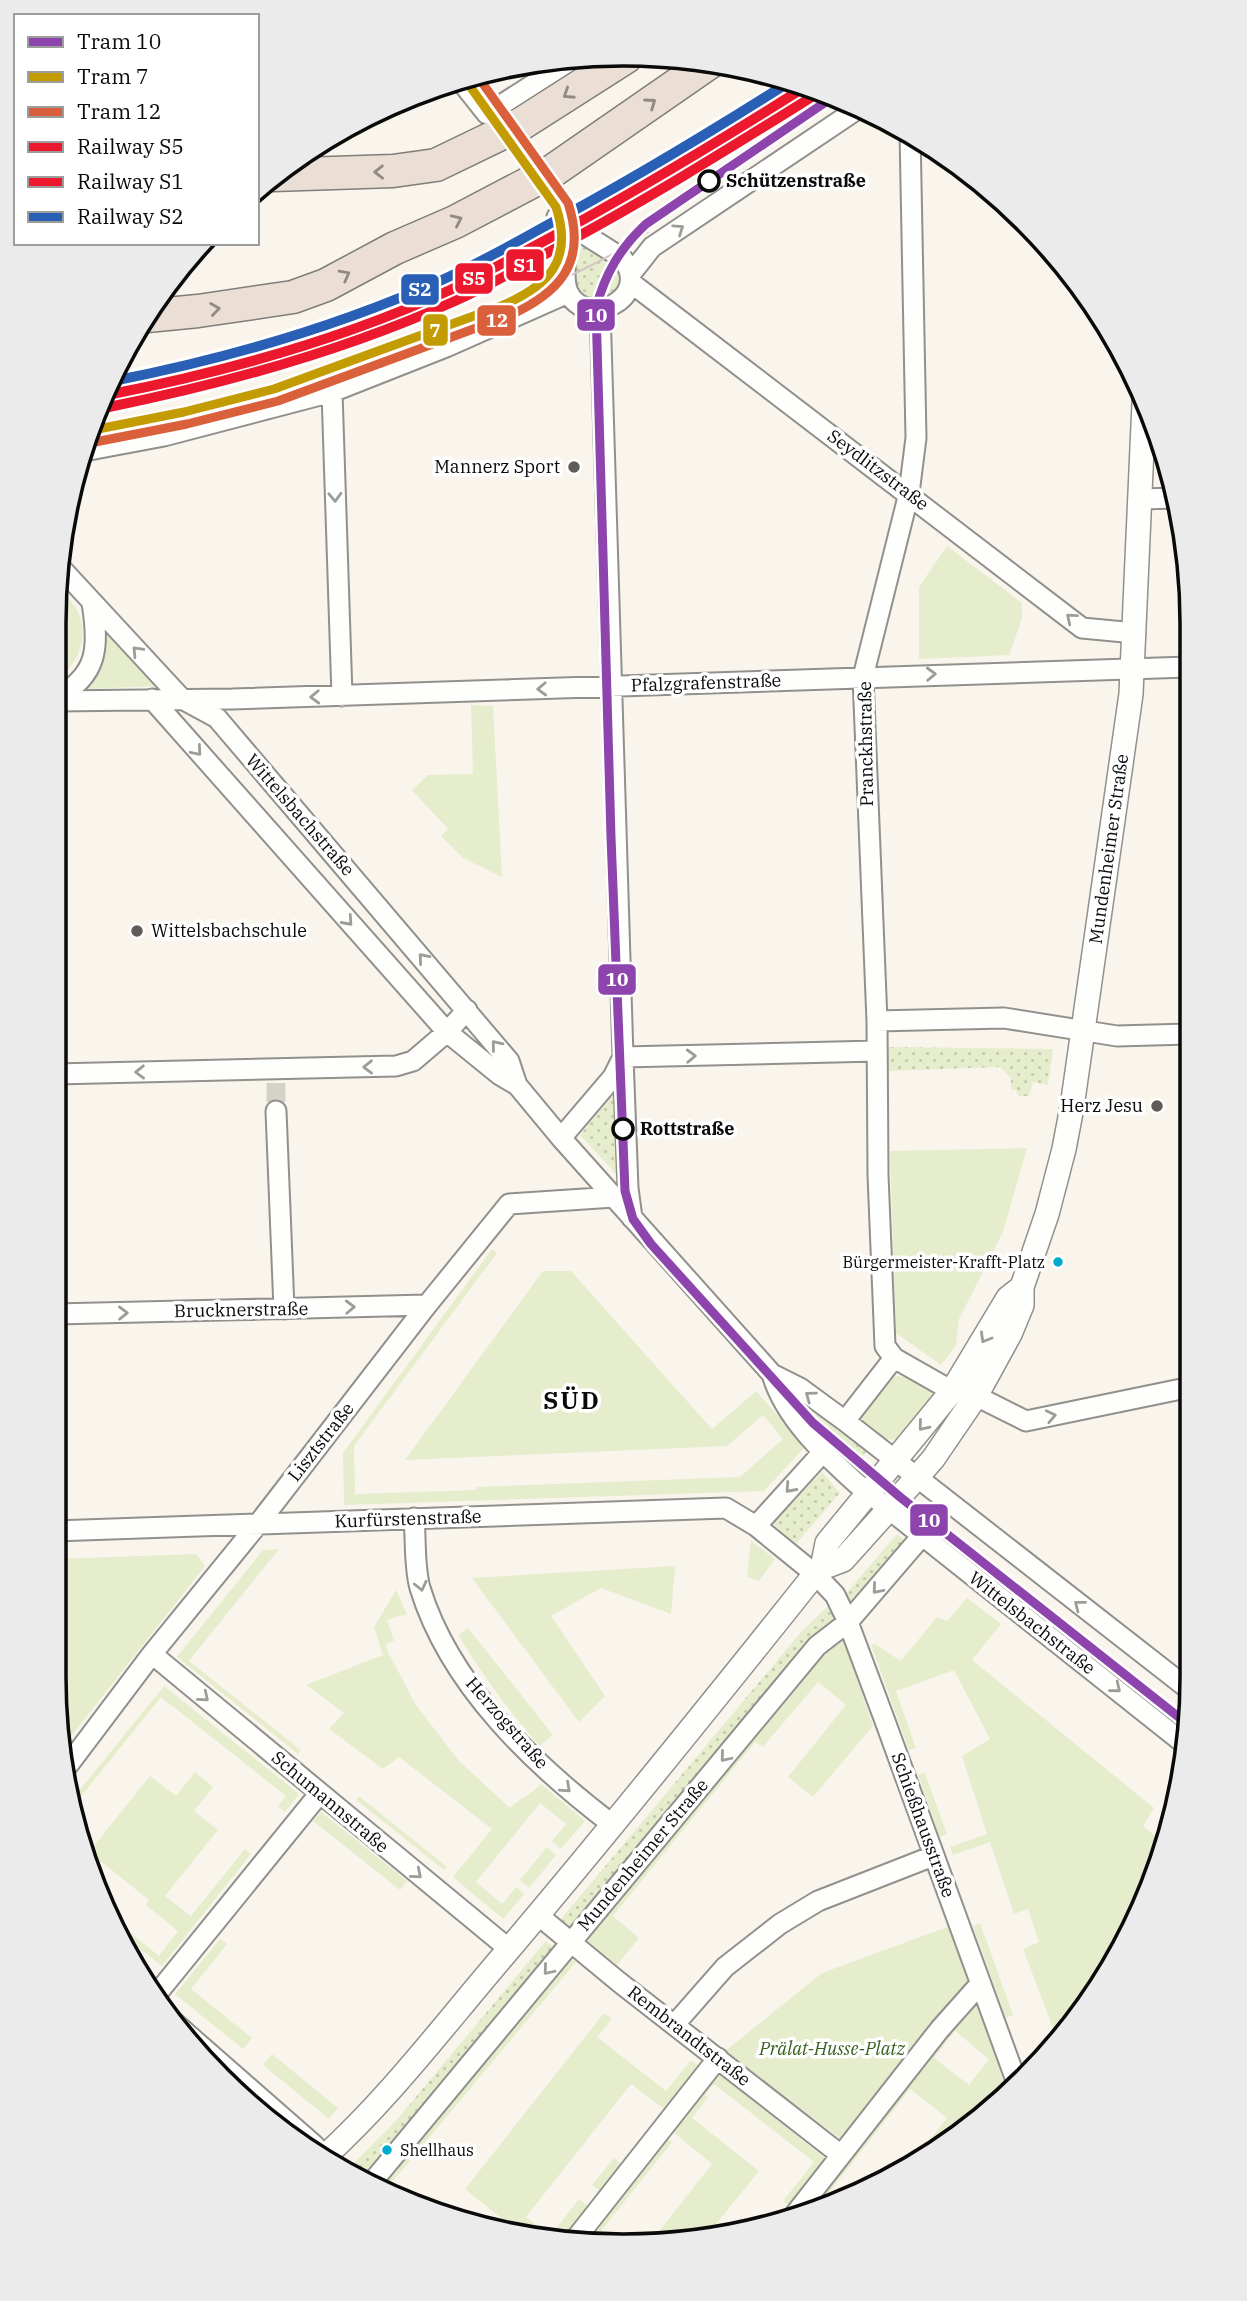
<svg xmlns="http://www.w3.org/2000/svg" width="1247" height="2301" font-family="'IBM Plex Serif',serif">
<defs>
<pattern id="grass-dots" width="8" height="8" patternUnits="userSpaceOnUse" patternTransform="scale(1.75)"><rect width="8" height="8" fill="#e6edcd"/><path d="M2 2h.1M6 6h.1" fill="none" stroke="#c4caaf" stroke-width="1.8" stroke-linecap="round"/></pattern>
</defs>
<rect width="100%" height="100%" fill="#f9f5ec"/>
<path fill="url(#grass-dots)" d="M588 244 606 261 617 266C629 294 592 314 577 291 571 281 573 263 572 252Z
M887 1047 1053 1049 1048 1085 1033 1082 1029 1096H1019L1016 1090H1011V1078L1000 1067 888 1071Z
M615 1092 617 1175 580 1135Z
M814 1406 868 1449 854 1467 803 1417Z
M822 1472 840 1493 796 1544 772 1523Z
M897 1534 905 1541 850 1605 842 1598Z
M827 1607 836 1620 572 1928 561 1919 801 1632Z
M546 1941 557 1950 367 2178 348 2169 395 2122Z"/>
<path fill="#e6edcd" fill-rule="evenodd" d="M947 546 1022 603V619L1009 655 919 659V587Z
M56 585C63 593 72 601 77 610 91 636 77 666 55 682Z
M106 629 158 686 84 689 102 663Z
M471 705 493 706 502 877 463 858 441 836 448 829 412 790 428 775 473 774Z
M1027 1148 1003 1232 959 1319 956 1345 941 1365 896 1333 890 1151Z
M492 1249 497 1253 354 1446 355 1494 477 1490V1487L740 1477 783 1439 763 1415 727 1446 405 1460 543 1271H571L712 1429 756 1391 803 1444V1449L764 1491 344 1505 343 1453Z
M897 1376 914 1378 933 1394 931 1399 899 1438C885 1444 866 1431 858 1419L890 1378Z
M751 1541 775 1559 759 1581 747 1577Z
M279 1549 189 1661 301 1750 298 1754 177 1657 263 1550Z
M196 1554 205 1566 65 1744 54 1677V1559Z
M675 1566 671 1614 601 1588 551 1616 605 1696 579 1722 472 1578Z
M396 1590 407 1614 387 1620 394 1641 386 1644 388 1652 416 1705 459 1761 510 1808C520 1798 531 1795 541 1784L585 1821 561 1849 552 1841 566 1824 540 1803 476 1882 502 1904 516 1887 524 1894 503 1919 453 1877 492 1829 399 1757 383 1769 329 1729 344 1713 306 1685 383 1655 374 1627Z
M967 1598 1001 1624 972 1660 1154 1808 1143 1826 1164 1843 1167 1841 1117 1962 1056 2036 1023 1949 1039 1942 1028 1909 1014 1914 990 1842 953 1855 950 1847 987 1834 962 1756 990 1739 954 1670 896 1691 916 1748 909 1750 871 1645 875 1644 901 1661 937 1617 947 1621Z
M468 1628 553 1735 540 1746C509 1711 482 1675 458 1635Z
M842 1635 873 1726 813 1797 788 1777 846 1705 818 1682 763 1747 755 1742 613 1916 639 1938 617 1965 586 1939 827 1646Z
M164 1686 299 1794 285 1812 278 1806 286 1796 161 1697 75 1804 74 1797Z
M195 1772 213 1787 194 1811 218 1830 165 1896 191 1916 245 1849 251 1854 162 1966 125 1937 118 1923 159 1956 178 1931 146 1905 149 1900 89 1852 150 1776 176 1796Z
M925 1773 947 1834 940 1837 918 1775Z
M359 1796 447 1867 444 1870 356 1800Z
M321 1812 407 1881 400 1890 313 1821Z
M547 1847 556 1855 529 1888 520 1880Z
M980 1923 1013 2015 1006 2018 973 1926Z
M950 1926 971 1984 844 2141 724 2052 822 1973Z
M220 1939 227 1944 191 1989 252 2038 243 2049 175 1994Z
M570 1958 576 1962 388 2187 382 2182Z
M973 2000 976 2003 1008 2094 993 2109 988 2104 976 2120 917 2156 947 2118 910 2089 816 2209 809 2211ZM955 2031 989 2059 969 2085 934 2058Z
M604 2013 612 2019 597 2037 666 2091 691 2060 699 2066 664 2109 631 2084 526 2217 548 2234 508 2230 511 2226 465 2189Z
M272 2054 338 2108 329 2119 263 2065Z
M719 2074 826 2159 789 2205 783 2201 814 2162 714 2084 705 2095 708 2097 692 2118 759 2171 708 2234 661 2245 649 2244 712 2164 673 2132Z
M668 2139 672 2142 595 2239 588 2238Z
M614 2158 623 2165 601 2192 592 2185Z
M579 2199 589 2207 566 2236 551 2235Z"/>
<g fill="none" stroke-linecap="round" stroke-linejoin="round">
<path stroke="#d5d2ca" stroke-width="19" stroke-dasharray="19 10" stroke-linecap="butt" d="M276 1083V1111"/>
<g stroke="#92908c" stroke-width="23">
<path id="minor" d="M460 80 487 114 576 57
M910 132 916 438 909 493 863 677 877 1021 878 1175 885 1346 894 1358 952 1391 976 1396 1026 1421 1191 1387
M557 217 622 258C654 298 586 330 568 292 563 281 566 266 565 254 563 242 560 229 557 217Z
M630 275 652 247 859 108
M630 282 1082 628 1135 633
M600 309 623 1057 628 1188 632 1218
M332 392 342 696
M84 451 164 436 332 392 446 347 568 293
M1141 499 1176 498
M59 566 182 699 217 718 509 1061 517 1085 561 1138 772 1374 800 1388 845 1421 1191 1691
M55 698C99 676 99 646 92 603
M152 699 447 1032 500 1075 517 1085
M55 701 232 699 1188 667
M877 1021 1004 1018 1117 1036 1189 1034
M55 1074 396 1066 413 1061 447 1032 467 1010
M276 1111 284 1309
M561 1138 613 1077 623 1057 877 1051
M55 1314 427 1305
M772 1374C784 1417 824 1454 856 1483L1186 1745
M845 1421 894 1358
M414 1518C416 1540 414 1567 420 1588 450 1686 534 1765 613 1825
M756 1526 823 1452
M54 1531 726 1508 756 1526 815 1574 835 1595 848 1622 885 1721 1017 2083
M152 1654 509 1949
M69 1764 152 1654 258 1524 427 1305 509 1204 614 1197
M538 1915 619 1982 841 2155
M156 1995 320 1793
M168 2017 314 2145 328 2160
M675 2024 725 1967 780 1924 818 1901 933 1856
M373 2181 817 1646 848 1622 921 1537
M795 2214 940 2029 980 1984
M577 2237 718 2058"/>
</g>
<g stroke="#92908c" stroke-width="26">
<path id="tertiary" d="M822 1568 827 1543 952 1391 1008 1298 1022 1287
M323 2158C386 2101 438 2033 493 1968 603 1839 709 1707 815 1574L822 1568 843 1560 888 1510 933 1459 976 1396 1010 1334 1022 1305V1287L1047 1214 1064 1149 1072 1107 1131 694 1144 403"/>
</g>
<g stroke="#7f7d79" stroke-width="35">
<path id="trunk" d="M273 175 393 171 436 165 521 124 626 57
M147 316 198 311 293 297 326 285 395 248 455 222 554 170 710 62"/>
</g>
<use href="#minor" stroke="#fefefc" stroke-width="19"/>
<use href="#tertiary" stroke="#fefefc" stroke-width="23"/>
<use href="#trunk" stroke="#eaded5" stroke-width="32"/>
<path stroke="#d5c4c6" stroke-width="2" d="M514 299C562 280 606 261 648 232"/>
<path stroke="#d5c4c6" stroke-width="5" d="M101 410C198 390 295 367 387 330 539 267 680 178 818 90"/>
<g stroke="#fff" stroke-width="16">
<path id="rail-1" d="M107 395C225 372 341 340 450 290 482 275 513 258 544 241 634 193 721 140 808 85"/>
</g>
<g stroke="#fff" stroke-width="16">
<path id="rail-2" d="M109 407C228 383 344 351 455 301 487 287 518 269 549 252 640 204 727 150 815 95"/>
</g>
<g stroke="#fff" stroke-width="16">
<path id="rail-3" d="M113 381C226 359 336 327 442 280 475 265 508 247 540 229 626 183 709 133 791 81"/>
</g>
<use href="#rail-1" stroke="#ec192e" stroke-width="10"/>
<use href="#rail-2" stroke="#ec192e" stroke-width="10"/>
<use href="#rail-3" stroke="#2960b5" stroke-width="10"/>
<g stroke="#fff" stroke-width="14">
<path id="tram-1" d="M833 97 646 224C620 248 605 274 596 308L611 837 625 1191 633 1219 651 1244 813 1423 900 1497 1190 1726"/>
</g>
<g stroke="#fff" stroke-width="14">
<path id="tram-2" d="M93 430 184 412 274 389 501 306C548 286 574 261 556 207L464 78"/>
</g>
<g stroke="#fff" stroke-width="14">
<path id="tram-3" d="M95 442 187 424 278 401 506 317C559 294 588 263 568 203L476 74"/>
</g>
<use href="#tram-1" stroke="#8e44ad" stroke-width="9"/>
<use href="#tram-2" stroke="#c29c02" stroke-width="9"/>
<use href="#tram-3" stroke="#da603b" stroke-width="9"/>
</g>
<defs><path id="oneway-chevron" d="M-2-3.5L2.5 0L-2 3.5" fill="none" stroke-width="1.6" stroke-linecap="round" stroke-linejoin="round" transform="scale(1.75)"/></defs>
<g stroke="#908984">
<use href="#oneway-chevron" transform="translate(568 94) rotate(147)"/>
<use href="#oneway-chevron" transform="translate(651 103) rotate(-35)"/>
<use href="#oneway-chevron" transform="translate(379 172) rotate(179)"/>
<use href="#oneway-chevron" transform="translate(457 220) rotate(-25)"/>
<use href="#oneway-chevron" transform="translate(345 275) rotate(-28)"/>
<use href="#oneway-chevron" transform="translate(215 309) rotate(-8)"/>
</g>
<g stroke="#9c9c9b">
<use href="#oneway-chevron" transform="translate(679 229) rotate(-34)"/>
<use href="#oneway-chevron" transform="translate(335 497) rotate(88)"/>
<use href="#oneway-chevron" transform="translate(1071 618) rotate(-140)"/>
<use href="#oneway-chevron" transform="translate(137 651) rotate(-133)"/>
<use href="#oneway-chevron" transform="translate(931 674) rotate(-2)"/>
<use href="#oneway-chevron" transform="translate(542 689) rotate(178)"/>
<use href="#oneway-chevron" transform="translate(315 697) rotate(178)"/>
<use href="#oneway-chevron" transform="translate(197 751) rotate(49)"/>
<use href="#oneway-chevron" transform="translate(348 921) rotate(48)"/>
<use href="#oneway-chevron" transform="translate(423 958) rotate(-131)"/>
<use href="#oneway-chevron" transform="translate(496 1045) rotate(-129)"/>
<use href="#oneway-chevron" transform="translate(691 1056) rotate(-2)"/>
<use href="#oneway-chevron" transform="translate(368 1067) rotate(179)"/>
<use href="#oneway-chevron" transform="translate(140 1072) rotate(179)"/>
<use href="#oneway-chevron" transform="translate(350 1307) rotate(-2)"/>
<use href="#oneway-chevron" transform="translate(123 1313) rotate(-1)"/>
<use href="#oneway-chevron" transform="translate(985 1338) rotate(120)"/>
<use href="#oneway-chevron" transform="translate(810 1396) rotate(-144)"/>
<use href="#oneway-chevron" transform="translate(1051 1416) rotate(-12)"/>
<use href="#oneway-chevron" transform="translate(923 1426) rotate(129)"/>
<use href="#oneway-chevron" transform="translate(790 1488) rotate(132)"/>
<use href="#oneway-chevron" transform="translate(421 1586) rotate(77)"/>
<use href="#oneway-chevron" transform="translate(877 1589) rotate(131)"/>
<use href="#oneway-chevron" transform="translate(1079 1605) rotate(-142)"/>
<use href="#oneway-chevron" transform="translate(1116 1688) rotate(39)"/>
<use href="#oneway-chevron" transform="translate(204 1697) rotate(40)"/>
<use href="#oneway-chevron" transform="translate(725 1757) rotate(130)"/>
<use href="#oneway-chevron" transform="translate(566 1788) rotate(42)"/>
<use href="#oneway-chevron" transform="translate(417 1874) rotate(40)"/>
<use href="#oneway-chevron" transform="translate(548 1970) rotate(130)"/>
</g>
<g fill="#fff" stroke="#0a0a0a" stroke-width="3.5">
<circle cx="709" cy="181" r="10"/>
<circle cx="623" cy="1129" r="10"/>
</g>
<g fill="#5e5c59" stroke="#fff" stroke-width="2.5">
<circle cx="574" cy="467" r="7"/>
<circle cx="137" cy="931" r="7"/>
<circle cx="1157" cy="1106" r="7"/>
</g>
<g fill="#00a9ce" stroke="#fff" stroke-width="2.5">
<circle cx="1058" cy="1262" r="6"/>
<circle cx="387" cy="2150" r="6"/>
</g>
<g text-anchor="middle" stroke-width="7" stroke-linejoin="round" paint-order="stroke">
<g font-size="16" fill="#0a0a0a" stroke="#fff" text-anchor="end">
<text x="1045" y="1268">Bürgermeister-Krafft-Platz</text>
<text x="400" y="2156" text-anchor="start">Shellhaus</text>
</g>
<g font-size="18" font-weight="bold" fill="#0a0a0a" stroke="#fff" text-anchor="start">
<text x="726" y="187">Schützenstraße</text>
<text x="640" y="1135">Rottstraße</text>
</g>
<g font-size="18" fill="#0a0a0a" stroke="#fff" text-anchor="end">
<text x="560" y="473">Mannerz Sport</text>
<text x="151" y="937" text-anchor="start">Wittelsbachschule</text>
<text x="1143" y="1112">Herz Jesu</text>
</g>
<g font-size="18" fill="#0a0a0a" stroke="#fff">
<text transform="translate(878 470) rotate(37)" y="6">Seydlitzstraße</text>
<text transform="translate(706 683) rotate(-2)" y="6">Pfalzgrafenstraße</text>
<text transform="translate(866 744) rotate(-91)" y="6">Pranckhstraße</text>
<text transform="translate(300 815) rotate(49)" y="6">Wittelsbachstraße</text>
<text transform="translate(1109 849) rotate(-82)" y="6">Mundenheimer Straße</text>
<text transform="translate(241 1310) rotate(-1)" y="6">Brucknerstraße</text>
<text transform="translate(321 1442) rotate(-52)" y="6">Lisztstraße</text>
<text transform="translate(408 1519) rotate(-2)" y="6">Kurfürstenstraße</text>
<text transform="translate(1032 1623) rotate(38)" y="6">Wittelsbachstraße</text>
<text transform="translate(507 1723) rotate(49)" y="6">Herzogstraße</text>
<text transform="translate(330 1802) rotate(40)" y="6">Schumannstraße</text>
<text transform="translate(923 1825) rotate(70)" y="6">Schießhausstraße</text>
<text transform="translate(643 1855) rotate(-50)" y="6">Mundenheimer Straße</text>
<text transform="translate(689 2036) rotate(38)" y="6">Rembrandtstraße</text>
</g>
<g font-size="18" font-style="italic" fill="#365e1e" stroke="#fff">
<text x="832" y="2055">Prälat-Husse-Platz</text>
</g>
<g font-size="24" font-weight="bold" letter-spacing="2" fill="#0a0a0a" stroke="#fff">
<text x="572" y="1409">SÜD</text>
</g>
</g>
<path d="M0 0H1247V2301H0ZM623 66H623A557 557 0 0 1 1180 623V1677A557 557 0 0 1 623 2234H623A557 557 0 0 1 66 1677V623A557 557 0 0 1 623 66Z" fill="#ebebeb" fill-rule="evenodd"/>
<path fill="none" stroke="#0a0a0a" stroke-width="3.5" d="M623 66H623A557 557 0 0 1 1180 623V1677A557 557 0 0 1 623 2234H623A557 557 0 0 1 66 1677V623A557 557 0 0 1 623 66Z"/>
<g stroke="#fff" stroke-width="2.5">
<rect x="505" y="248" width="40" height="34" rx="7" fill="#ec192e"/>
<rect x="454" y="262" width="40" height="33" rx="7" fill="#ec192e"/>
<rect x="400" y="273" width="40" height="33" rx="7" fill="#2960b5"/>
<rect x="576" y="298" width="40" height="34" rx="7" fill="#8e44ad"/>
<rect x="476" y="304" width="41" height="33" rx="7" fill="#da603b"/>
<rect x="422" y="313" width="27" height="34" rx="7" fill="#c29c02"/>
<rect x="597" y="963" width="40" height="33" rx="7" fill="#8e44ad"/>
<rect x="909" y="1503" width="40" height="34" rx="7" fill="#8e44ad"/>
</g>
<g font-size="19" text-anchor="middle" font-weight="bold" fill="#fff">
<text x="525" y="272">S1</text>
<text x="474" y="285">S5</text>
<text x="420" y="296">S2</text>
<text x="596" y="322">10</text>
<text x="497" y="327">12</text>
<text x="435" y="337">7</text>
<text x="617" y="986">10</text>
<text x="929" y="1527">10</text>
</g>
<rect x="14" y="14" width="245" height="231" fill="#ffffff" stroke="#9d9d9d" stroke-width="2"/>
<rect x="28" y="37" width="35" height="10" fill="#8e44ad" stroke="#9d9d9d" stroke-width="2"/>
<text x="77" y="49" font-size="21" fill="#0a0a0a">Tram 10</text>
<rect x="28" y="72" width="35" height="10" fill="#c29c02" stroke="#9d9d9d" stroke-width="2"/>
<text x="77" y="84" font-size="21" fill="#0a0a0a">Tram 7</text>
<rect x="28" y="107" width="35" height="10" fill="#da603b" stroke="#9d9d9d" stroke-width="2"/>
<text x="77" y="119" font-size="21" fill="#0a0a0a">Tram 12</text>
<rect x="28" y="142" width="35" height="10" fill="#ec192e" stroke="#9d9d9d" stroke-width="2"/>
<text x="77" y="154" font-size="21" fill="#0a0a0a">Railway S5</text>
<rect x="28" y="177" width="35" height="10" fill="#ec192e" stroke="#9d9d9d" stroke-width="2"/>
<text x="77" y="189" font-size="21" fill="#0a0a0a">Railway S1</text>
<rect x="28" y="212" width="35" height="10" fill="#2960b5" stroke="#9d9d9d" stroke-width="2"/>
<text x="77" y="224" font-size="21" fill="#0a0a0a">Railway S2</text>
</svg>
